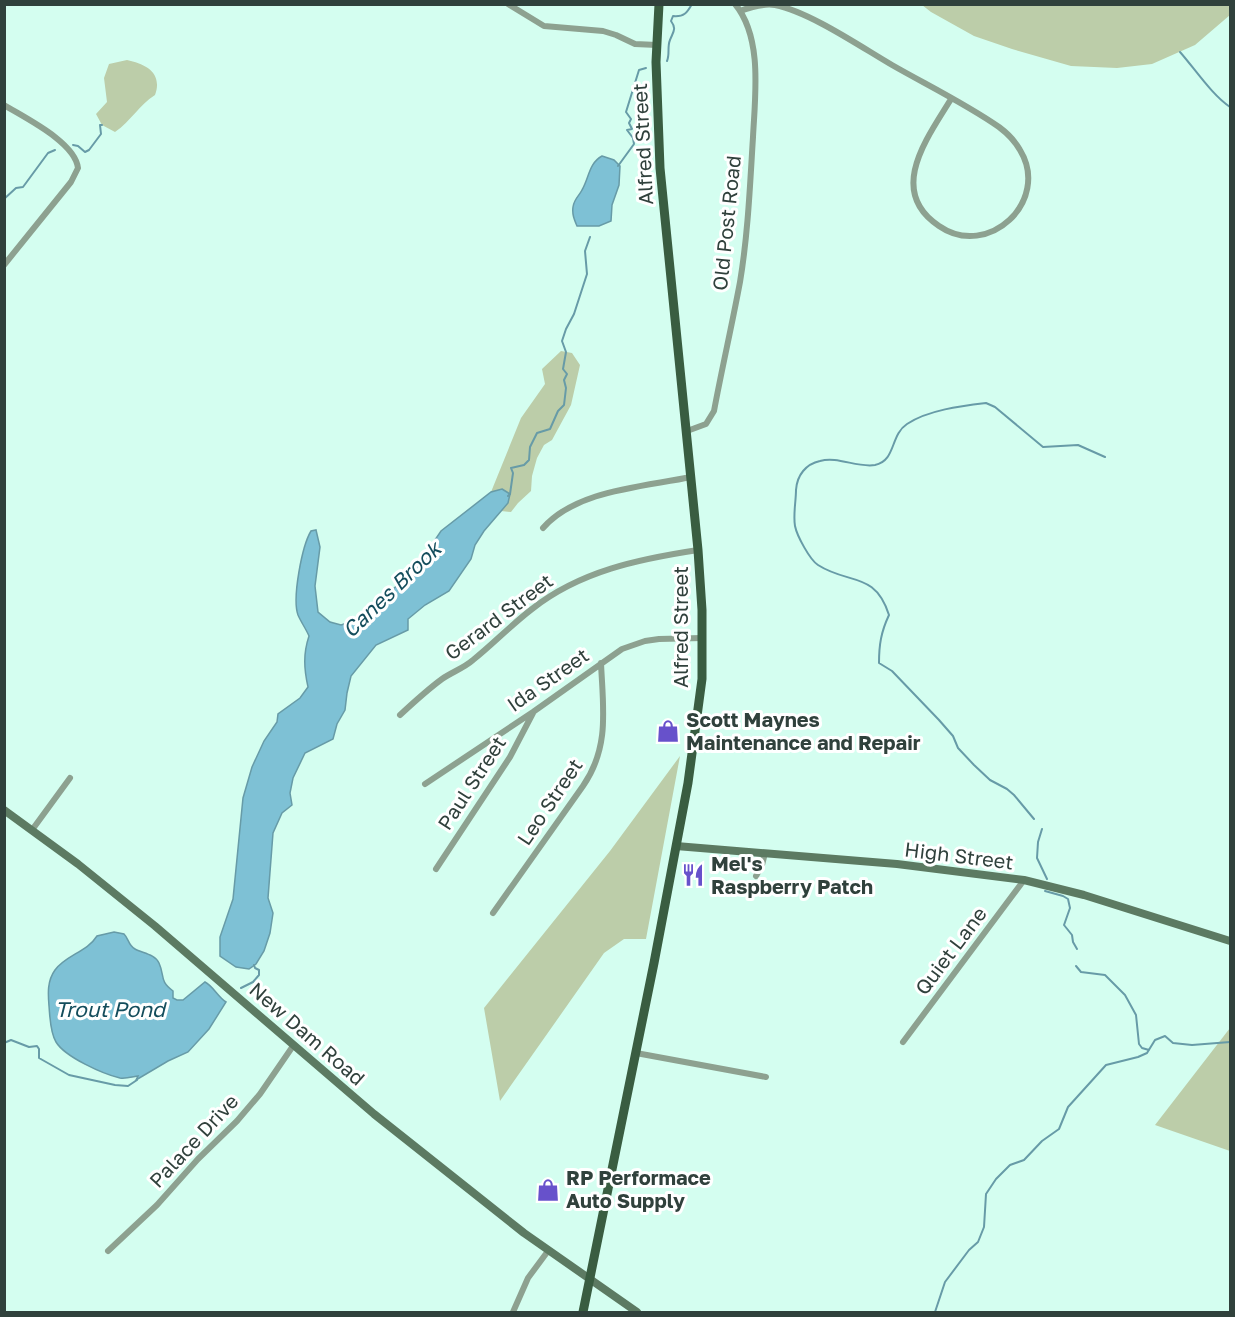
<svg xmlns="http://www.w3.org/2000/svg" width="1235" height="1317" font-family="'Golos Text',sans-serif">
<rect width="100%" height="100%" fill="#d4fef0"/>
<path fill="#bccda9" d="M1230 4V15L1195 45 1152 64 1117 68 1071 66 1012 49 974 36 931 12 922 5Z
M127 60C146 64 163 73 155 95 139 105 131 121 115 132L102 125 96 114 107 102 104 78 109 64Z
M561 351 572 353 580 365 571 405 552 440 544 445 537 458 532 476 531 491 518 503 511 512 501 511 508 503 491 492 521 418 545 384 542 369Z
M680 756 646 939H624L604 953 500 1101 484 1008 610 851Z
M1230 1028V1151L1155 1125Z"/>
<path fill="#7ec1d5" stroke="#679ba7" stroke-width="1.5" d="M602 156 614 160 620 166 619 185 612 205 611 221 599 226H577C574 219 572 214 573 207 574 199 579 196 582 190 589 178 589 163 602 156Z
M502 489 510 494 508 503 484 531 475 545 471 559 449 591 425 605 408 619V630L376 645 351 676 347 693 345 710 337 724 333 739 305 753 293 778 290 793 292 805 282 813 273 833 268 898 273 913 270 933 264 951 256 964 249 969 236 967 220 956V937L233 899 243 798 252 767 264 741 277 722 278 714 300 698 308 687C304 669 303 654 309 636 306 629 301 622 298 615 292 598 302 546 311 531L316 530 320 547 315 586 318 612 330 622 341 625 369 616 379 601 414 571 441 531 491 492Z
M114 932 124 934C129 939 128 945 135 949 142 953 155 954 159 963 165 976 159 981 173 991V998L177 1000H183L205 982C213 986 218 997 226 1002L209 1029 188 1052 168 1061 136 1080 138 1076C132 1077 125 1079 120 1078 103 1074 65 1057 56 1042 50 1032 50 1017 49 1006 48 994 47 981 55 970 66 955 87 952 97 936Z"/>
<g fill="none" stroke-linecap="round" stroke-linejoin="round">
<path stroke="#679ba7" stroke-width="2" d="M1180 52C1195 69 1212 95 1230 107
M667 61C670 54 667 47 670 40 673 32 677 29 671 21L673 16C684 17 687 13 692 4
M73 145 78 146 85 152 89 150 101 134 100 125H102
M618 166 634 144 633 138 627 130 632 129 629 123 631 119 626 112 639 70 646 68
M4 199 16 188 23 187 48 153 55 150
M508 496 510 494 513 473 511 468 524 465 529 460 530 447 537 433 550 429 558 411 564 405 566 388 564 380 567 374 563 369 566 352 562 341 566 329 574 314 587 274 585 251 590 237
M1034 819 1014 795 1007 789 990 780 974 765 958 748 953 736 939 720 892 671 879 663C879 645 881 632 889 615 875 571 849 585 818 565 810 560 797 536 795 526 793 515 796 501 796 490 797 475 806 464 820 461 838 456 857 468 875 465 896 461 890 435 907 424 928 410 961 406 986 403L995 407 1043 447 1078 445 1105 457
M1042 829 1038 842 1037 858 1047 879
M1045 891 1063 896 1068 899 1070 908 1064 925 1072 935 1073 942 1077 949
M1076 966 1081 972 1105 975 1125 995 1136 1015 1139 1044 1142 1048 1149 1050
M241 988 253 982 259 975V970L255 968 254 965
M4 1043 11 1040 29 1047 37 1046 39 1049V1058L69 1075 115 1085 128 1086 137 1080
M935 1312 945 1282 969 1250 978 1242 984 1227 986 1194 996 1179 1010 1165 1024 1160 1042 1141 1059 1129 1068 1107 1106 1065 1138 1057 1147 1053 1155 1040 1165 1036 1173 1043 1192 1045 1230 1042"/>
<path stroke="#8da190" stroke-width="6" d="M508 4 544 26 603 31 616 35 635 44 657 45
M740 11C751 7 763 3 775 5 810 12 861 47 892 65 927 85 966 104 999 127 1007 133 1015 141 1020 150 1051 201 988 260 939 226 886 191 928 137 951 99
M4 105C25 118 75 142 78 168L71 182 4 265
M687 431 706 424 714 411C722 368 732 325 740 282 748 234 750 185 753 137 755 96 763 38 735 4
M543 528C576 490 643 487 691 477
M400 715C414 702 427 690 442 679 452 672 464 668 473 660 493 644 511 625 532 609 580 571 639 559 698 550
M425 784 533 712 622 649 645 641 659 639 702 638
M32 830 70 778
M436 869 510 757 533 713
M756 876 762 865 765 853
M493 913 583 786C610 747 603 708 601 663
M903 1042 1024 880
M636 1053 766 1077
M108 1251 157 1205 198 1159 237 1121 260 1094 293 1046
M513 1312 528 1278 548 1251"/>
<path stroke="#5c7a62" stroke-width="8" d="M4 810 78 864 155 926 374 1114 524 1233 637 1312
M676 846 897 864 1024 880 1084 895 1230 941"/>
<path stroke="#395d41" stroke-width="9" d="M583 1312 654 963 688 783 702 679V610L698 550 660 168 656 62 659 4"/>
</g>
<defs>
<g id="shop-bare" transform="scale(1.8)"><path d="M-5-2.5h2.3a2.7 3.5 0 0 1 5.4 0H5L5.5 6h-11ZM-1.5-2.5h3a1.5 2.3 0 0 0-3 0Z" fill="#6751cb" stroke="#fff" stroke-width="2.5" paint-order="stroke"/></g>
<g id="restaurant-bare" transform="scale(1.8)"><path d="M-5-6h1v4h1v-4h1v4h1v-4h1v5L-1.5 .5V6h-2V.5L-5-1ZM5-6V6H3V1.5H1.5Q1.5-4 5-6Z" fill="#6751cb" stroke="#fff" stroke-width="2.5" paint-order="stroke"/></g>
</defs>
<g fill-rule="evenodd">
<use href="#shop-bare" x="668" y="731"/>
<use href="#restaurant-bare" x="693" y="875"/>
<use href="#shop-bare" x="548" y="1190"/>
</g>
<g text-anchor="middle" stroke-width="6" stroke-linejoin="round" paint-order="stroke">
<g font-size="20" fill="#30413c" stroke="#fff">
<text transform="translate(643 144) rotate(-93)" y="7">Alfred Street</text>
<text transform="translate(727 223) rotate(-84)" y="7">Old Post Road</text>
<text transform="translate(499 617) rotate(-37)" y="7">Gerard Street</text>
<text transform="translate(681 627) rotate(-90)" y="7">Alfred Street</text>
<text transform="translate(548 680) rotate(-35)" y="7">Ida Street</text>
<text transform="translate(472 783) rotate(-57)" y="7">Paul Street</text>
<text transform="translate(550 802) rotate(-56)" y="7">Leo Street</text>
<text transform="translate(959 856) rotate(7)" y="7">High Street</text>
<text transform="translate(951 951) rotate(-53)" y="7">Quiet Lane</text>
<text transform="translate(307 1034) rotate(41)" y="7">New Dam Road</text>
<text transform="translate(194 1141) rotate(-47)" y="7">Palace Drive</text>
</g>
<g font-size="20" font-weight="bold" fill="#30413c" stroke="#fff" text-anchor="start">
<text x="686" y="727">Scott Maynes<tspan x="686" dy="23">Maintenance and Repair</tspan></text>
<text x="711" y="871">Mel's<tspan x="711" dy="23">Raspberry Patch</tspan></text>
<text x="566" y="1185">RP Performace<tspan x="566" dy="23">Auto Supply</tspan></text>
</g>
<g font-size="21" font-style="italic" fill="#144d5c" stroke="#fff">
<text transform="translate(392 590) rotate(-44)" y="7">Canes Brook</text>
<text x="110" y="1017">Trout Pond</text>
</g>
</g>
<rect width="1235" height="1317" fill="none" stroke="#30413c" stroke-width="12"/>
</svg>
